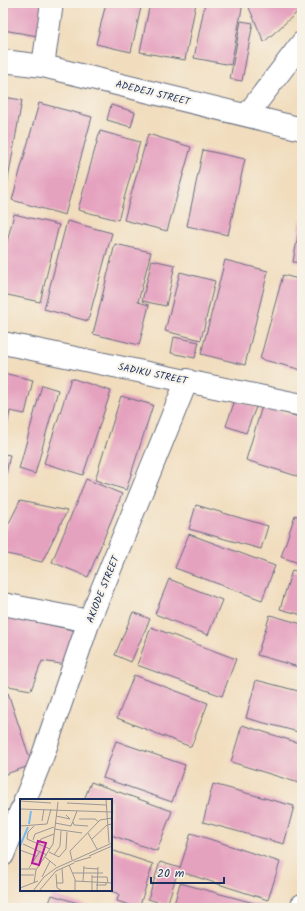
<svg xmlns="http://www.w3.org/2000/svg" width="305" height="911" font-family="Kalam,sans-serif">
<rect width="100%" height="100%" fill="#f7f3e8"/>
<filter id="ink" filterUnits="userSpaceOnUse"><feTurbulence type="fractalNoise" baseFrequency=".025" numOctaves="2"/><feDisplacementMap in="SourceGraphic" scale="8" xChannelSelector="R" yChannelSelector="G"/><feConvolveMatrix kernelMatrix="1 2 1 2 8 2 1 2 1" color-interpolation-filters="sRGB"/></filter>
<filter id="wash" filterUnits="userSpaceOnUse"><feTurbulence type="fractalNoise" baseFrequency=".012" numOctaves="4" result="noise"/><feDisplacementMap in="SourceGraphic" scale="16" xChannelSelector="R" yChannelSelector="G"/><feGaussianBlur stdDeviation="0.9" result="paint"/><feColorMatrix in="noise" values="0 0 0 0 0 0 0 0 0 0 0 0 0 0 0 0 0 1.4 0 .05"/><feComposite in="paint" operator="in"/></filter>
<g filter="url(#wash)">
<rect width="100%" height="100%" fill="#f1ddbd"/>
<g id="blocks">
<path fill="#e5a2bf" d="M3 3H44L38 36 3 30Z
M106 3H142L131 52 96 44Z
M150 3H196L185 60 140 52Z
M205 3H243L231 65 194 58Z
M247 3H302V8L264 42Z
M241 21 253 23 242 81 230 79Z
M3 97 22 100 6 191H3Z
M39 103 92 117 65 215 12 200Z
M111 105 135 112 131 127 107 120Z
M100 131 140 142 118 220 78 210Z
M148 134 191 147 167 231 124 220Z
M203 150 245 159 228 235 187 226Z
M14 214 59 225 40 302 3 294V258Z
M301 219H302V263L293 262Z
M67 221 112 233 88 321 44 309Z
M115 244 151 252 138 302 149 305 139 345 93 334Z
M152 260 175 265 166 306 142 301Z
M225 260 268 271 245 365 201 354Z
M180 272 215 281 201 340 165 331Z
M283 275 302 280V370L260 359Z
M174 337 199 342 195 358 171 353Z
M3 373 33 380 25 414 10 411 4 440Z
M71 378 111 391 83 475 44 463Z
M42 385 58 390 35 474 19 469Z
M121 396 153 405 126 490 95 480Z
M235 400 256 407 246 433 226 426Z
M262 406 302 418V470L300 477 246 460Z
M3 454 10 455 4 483H3Z
M86 479 122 494 88 577 52 562Z
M20 501 67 511 42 562 3 553V535Z
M196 505 268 526 261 549 189 529Z
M295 515 302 518V564L281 557Z
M189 534 275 566 262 600 175 568Z
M292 570 302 573V615L280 609Z
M169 579 222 600 208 635 155 614Z
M133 612 150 619 131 662 115 655Z
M3 614 81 632 67 665 42 661 31 690 3 685Z
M270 615 302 624V668L257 655Z
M151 627 236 659 222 696 137 665Z
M134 675 208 703 191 747 117 718Z
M256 680 302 692V733L246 718Z
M8 693 32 765 3 775V695Z
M242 725 302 744V784L231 762Z
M116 741 185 765 172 802 103 778Z
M91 782 172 811 157 851 111 835V800H84Z
M213 784 294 806 284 844 203 822Z
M191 833 280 862 268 900 178 871 167 905 148 899 160 862 180 868Z
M111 850 153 864 139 908 117 901 119 894 108 890H111Z
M180 883 265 906 264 908H173Z
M52 895 94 908H47Z
M145 903 159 908H143Z"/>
</g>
</g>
<g filter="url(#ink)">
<use href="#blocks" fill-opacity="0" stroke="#666c7f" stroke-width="1"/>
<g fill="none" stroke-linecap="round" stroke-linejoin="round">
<g stroke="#666c7f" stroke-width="24">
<path id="street" d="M3 61 43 66 302 129
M43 66 52 3
M247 115 302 43
M3 343 302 405
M3 604 89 621
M25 800 43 755 89 621 187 380
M3 855 21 810"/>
</g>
<g stroke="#666c7f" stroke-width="24">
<path id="secondary" d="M301 908 302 905"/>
</g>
<use href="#street" stroke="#fff" stroke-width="22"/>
<use href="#secondary" stroke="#fff" stroke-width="22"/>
</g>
</g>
<g text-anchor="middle" stroke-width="4" stroke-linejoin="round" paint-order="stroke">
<g font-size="10" fill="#1b2f5e" stroke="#f7f3e8">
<text transform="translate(153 92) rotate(14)" y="4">ADEDEJI STREET</text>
<text transform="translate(153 373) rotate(12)" y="4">SADIKU STREET</text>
<text transform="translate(102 589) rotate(-68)" y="4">AKIODE STREET</text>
</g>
</g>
<g transform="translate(20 799)">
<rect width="92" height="92" fill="#f1ddbd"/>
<path fill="none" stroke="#78b9ed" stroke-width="2" d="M9 25 11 12M0 47 8 28"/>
<path fill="none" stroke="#9b9797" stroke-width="1" d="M86 0 89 44M0 2 31 4M47 4 86 6M0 10 92 13M36 17 50 20 46 16M59 20H75L79 23M22 22 24 10M53 23 54 26 68 27M35 24 51 27 57 12M0 27 27 25 31 10M14 27 8 33 7 40 30 50M34 30 62 34M68 34 77 50M72 40 87 26 92 25M13 41 15 35 34 28M19 44 21 40 34 35M3 45 27 56M0 51 16 57M29 53 39 58 46 50 47 33M34 56 40 47 41 32M69 57 92 47M25 58 36 67M52 61 50 52 80 21 92 19M54 63 71 58M49 66 55 80V92M9 69 20 52M64 69 78 70M0 70H16M53 74H83M36 75 37 89 41 91M0 76H14M22 78 30 62M72 78H87L88 84M55 82 92 84M63 82 64 67M14 84 16 71 33 45 38 3M36 84H43L42 69M76 86H86V83M0 89 18 82M13 92 24 78 36 69 92 44M19 92 36 72 54 64M72 92V76M77 92 78 68"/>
<path fill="#b5179e" fill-opacity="0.15" stroke="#b5179e" stroke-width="2" d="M18 42 26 44 19 66 12 64Z"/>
<rect width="92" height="92" fill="none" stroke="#1b2f5e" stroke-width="2"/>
</g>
<rect width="305" height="911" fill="none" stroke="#f7f3e8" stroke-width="16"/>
<path d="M151 877v6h73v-6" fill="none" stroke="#1b2f5e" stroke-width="2"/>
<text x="157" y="877" font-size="12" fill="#1b2f5e" stroke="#f7f3e8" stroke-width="3" paint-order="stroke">20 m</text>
</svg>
